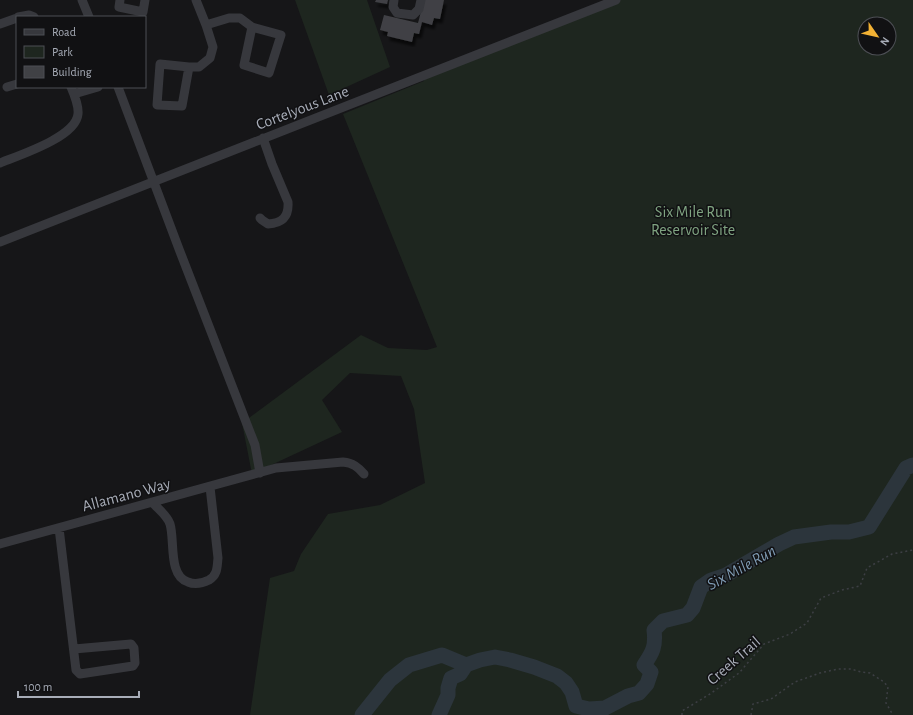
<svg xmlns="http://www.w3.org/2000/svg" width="913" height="715" font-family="'Alegreya Sans',sans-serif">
<defs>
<filter id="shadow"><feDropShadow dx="2.5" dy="4.5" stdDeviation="1" flood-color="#0009"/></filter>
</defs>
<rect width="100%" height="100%" fill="#161618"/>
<path fill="#1e261f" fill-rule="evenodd" d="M295 0H367L390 67 329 95Z
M620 0H913V715H250L270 578 294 571 301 554 328 514 380 505 425 483 414 409 401 376 350 373 322 400 342 432 252 474 242 423 361 335 388 348 427 350 437 347 343 114 424 81 423 77ZM865 24H889V48H865Z"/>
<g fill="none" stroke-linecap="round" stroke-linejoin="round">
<path stroke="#2c353c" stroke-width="15" d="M362 715 390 680 409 665 442 655 466 665
M439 715 448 695V688L451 678 460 674 466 665 480 660 495 657 510 660 534 667 557 676 566 683 572 692 576 706 589 709 605 708 628 696 639 693 647 684 651 672 644 665C653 652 656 646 654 630L663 621 687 615 693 608 701 587 711 580 726 575 779 544 794 537 831 532H849L869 527 906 468 913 465"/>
</g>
<path fill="#404145" filter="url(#shadow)" d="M376 0H388L387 4 375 2Z
M424 0H444L440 19 434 18 432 25 422 22 419 34 414 33 412 42 387 36 388 32 380 30 384 15 418 23Z"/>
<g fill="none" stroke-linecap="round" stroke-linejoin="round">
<path stroke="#3d3f44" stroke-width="1.5" stroke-dasharray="2 3" stroke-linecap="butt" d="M682 715V711L710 694 739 673 764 644 790 634 807 623 821 598 842 590 860 586 867 568 892 554 913 550
M751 715 753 704 771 699 795 682 820 673 838 669H851L861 672 870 673 884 682 888 687 886 703 893 715"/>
<path stroke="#37383d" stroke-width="9" d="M82 0 89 17
M120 0 119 7 143 12 145 0
M394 0 393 7 397 13 413 15 419 9 421 0
M18 17 29 15 34 17
M0 24 17 18
M206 25 229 18H240L252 27
M252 27 281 35 269 73 244 65Z
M160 64 189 67 182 106 157 105Z
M189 67H199L210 58 213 47 206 25 196 0
M7 87 17 84
M118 87 179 249 255 445 260 473
M74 94 98 87
M0 163C20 155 76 137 78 114 79 106 74 94 71 87
M260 218 262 220 268 224C282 223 289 217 288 202L272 164 263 138
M0 242 616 0
M152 502C158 509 167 515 170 524 175 540 168 576 188 582 195 585 203 583 209 580 218 575 217 566 218 558L210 487
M59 528 76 670 80 674 133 666 135 663 134 648 131 644 74 649
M0 544 276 468 343 462C353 463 358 467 364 474"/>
</g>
<g text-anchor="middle" stroke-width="3" stroke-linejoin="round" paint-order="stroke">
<g font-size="16" fill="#a8adb8" stroke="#111113">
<text transform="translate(302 107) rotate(-21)" y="6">Cortelyous Lane</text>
<text transform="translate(126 494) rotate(-15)" y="6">Allamano Way</text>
<text transform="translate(733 660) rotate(-41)" y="6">Creek Trail</text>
</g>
<g font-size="16" fill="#7fa381" stroke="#111113">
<text x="693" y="217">Six Mile Run<tspan x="693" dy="18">Reservoir Site</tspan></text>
</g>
<g font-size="17" font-style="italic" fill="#7f9bb3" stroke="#111113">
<text transform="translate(741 567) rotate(-29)" y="6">Six Mile Run</text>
</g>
</g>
<rect x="16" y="16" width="130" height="72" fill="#111113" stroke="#4d4f55"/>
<rect x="24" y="29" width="20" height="6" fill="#37383d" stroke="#4d4f55"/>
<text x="52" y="36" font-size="12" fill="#a8adb8">Road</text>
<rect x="24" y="46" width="20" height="12" fill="#1e261f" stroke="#4d4f55"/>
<text x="52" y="56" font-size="12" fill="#a8adb8">Park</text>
<rect x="24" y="66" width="20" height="12" fill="#404145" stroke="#4d4f55"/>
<text x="52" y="76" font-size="12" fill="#a8adb8">Building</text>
<g transform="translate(877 36) rotate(124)"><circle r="19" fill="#111113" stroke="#4d4f55"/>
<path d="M0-3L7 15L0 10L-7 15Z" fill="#f2b134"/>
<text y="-6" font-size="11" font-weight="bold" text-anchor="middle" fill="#a8adb8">N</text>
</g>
<path d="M18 691v6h121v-6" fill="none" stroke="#a8adb8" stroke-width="2"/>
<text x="24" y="691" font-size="12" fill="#a8adb8" stroke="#111113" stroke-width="3" paint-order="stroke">100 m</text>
</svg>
